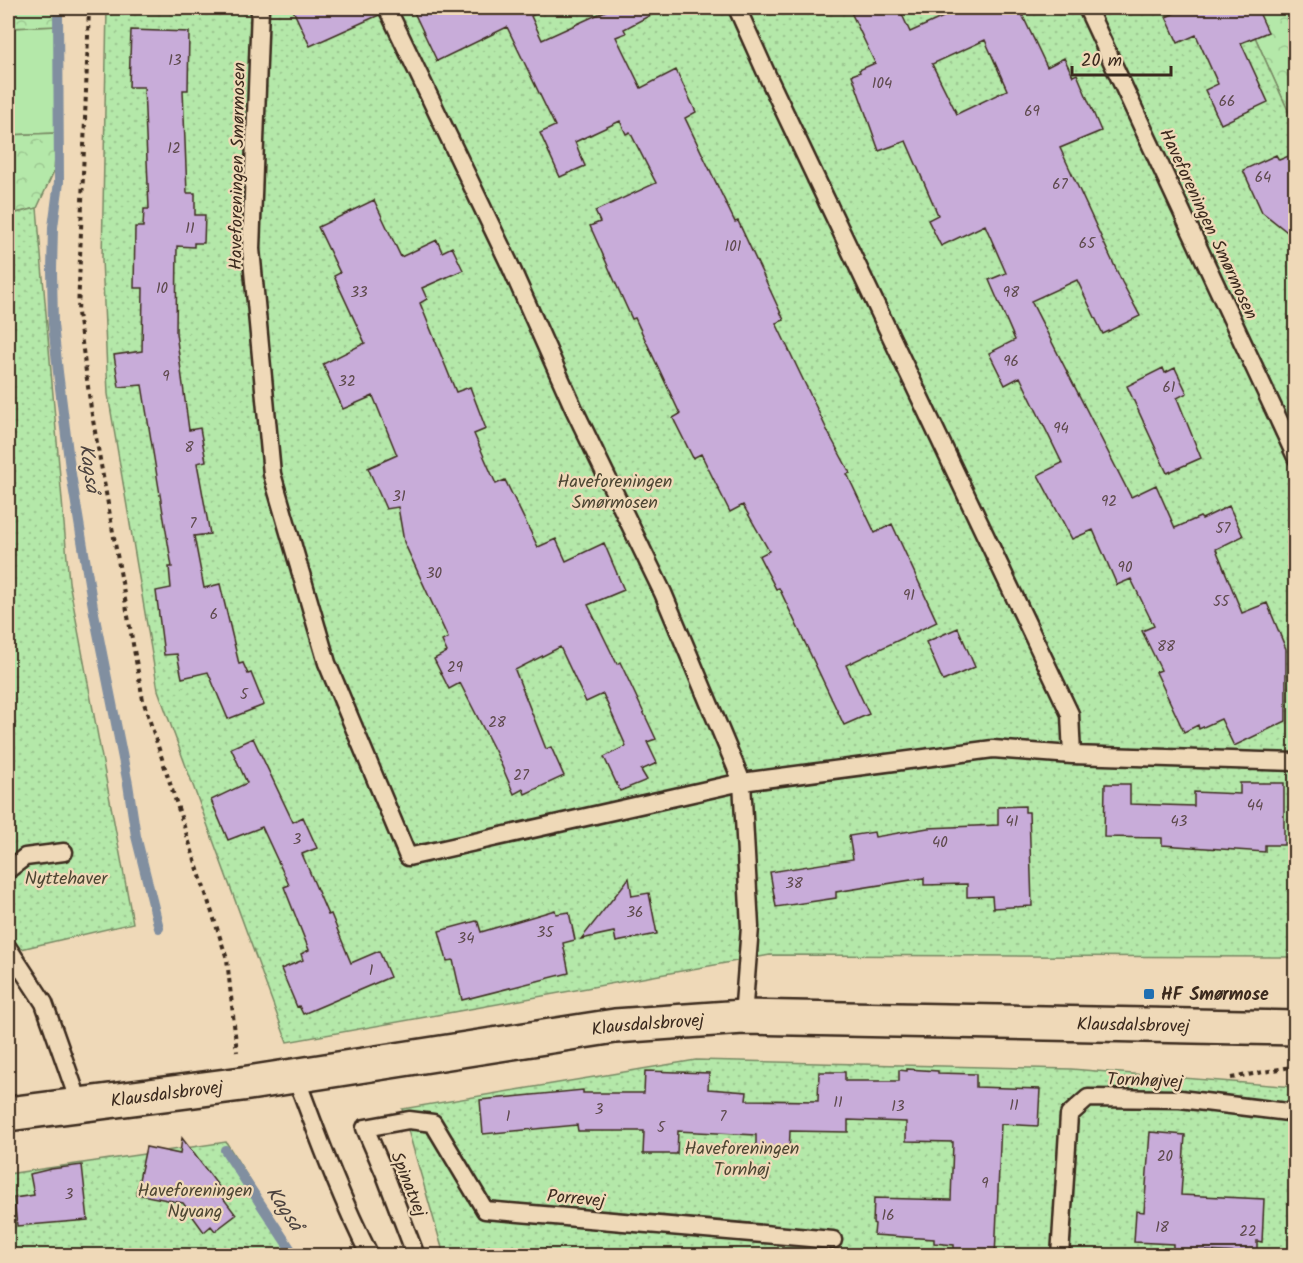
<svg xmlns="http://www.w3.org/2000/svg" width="1303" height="1263" font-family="Kalam,sans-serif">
<defs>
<pattern id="forest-crowns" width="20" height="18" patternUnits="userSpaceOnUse" patternTransform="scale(1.5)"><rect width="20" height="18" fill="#b4e8a9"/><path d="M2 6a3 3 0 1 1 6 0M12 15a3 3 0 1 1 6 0" fill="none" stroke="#9cc791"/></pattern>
<pattern id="garden-dots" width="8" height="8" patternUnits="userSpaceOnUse" patternTransform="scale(1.5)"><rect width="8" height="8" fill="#b4e8a9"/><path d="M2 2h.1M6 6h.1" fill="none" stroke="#9cc791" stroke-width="1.8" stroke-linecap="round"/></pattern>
</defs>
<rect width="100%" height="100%" fill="#efd9b8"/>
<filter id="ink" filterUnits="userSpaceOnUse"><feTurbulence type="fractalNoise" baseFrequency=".0167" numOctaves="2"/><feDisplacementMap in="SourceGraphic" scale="12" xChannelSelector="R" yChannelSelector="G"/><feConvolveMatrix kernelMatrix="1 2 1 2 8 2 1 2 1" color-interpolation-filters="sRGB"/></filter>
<g filter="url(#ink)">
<path fill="#b4e8a9" stroke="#788964" stroke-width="1.5" d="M58 26 57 133 8 135V28Z"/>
<path fill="url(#forest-crowns)" stroke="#788964" stroke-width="1.5" d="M8 8H61L58 26 8 28Z
M1242 8H1295V126Z
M57 133 54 171 37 208 8 215V135Z"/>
<path fill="url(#garden-dots)" stroke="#788964" stroke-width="1.5" d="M107 8H1242L1295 126V957L770 955 287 1042 158 690 108 394 102 259Z
M37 208 69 582 133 923 8 952V215Z
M696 1060 1071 1069 1295 1087V1255H444L402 1109Z
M226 1142 296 1255H8V1174Z"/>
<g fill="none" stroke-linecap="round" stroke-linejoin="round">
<path stroke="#818fa0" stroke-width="10" d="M58 8 59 182 53 227 52 271 53 324 58 372 70 468 94 613 128 784 136 836 159 928
M225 1150 295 1256"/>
</g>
<path fill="#c8acd9" stroke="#3b2a1e" stroke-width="1.5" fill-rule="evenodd" d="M292 8H377L379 15 310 46Z
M412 8H548L531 16 542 40 612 8H664L624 29 626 33 616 37 641 88 676 70 696 112 685 118 735 222 738 221 784 320 776 323 829 434 850 473 847 474 875 533 892 524 937 622 846 665 869 714 844 725 779 588 776 589 759 556 769 551 743 505 730 512 701 454 693 458 673 418 680 414 635 318 632 319 616 284 590 226 600 222 595 211 656 183 630 132 626 134 620 121 575 142 585 166 560 177 540 133 555 126 507 27 437 61Z
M849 8H899L910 32 963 8H1019L1047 67 1064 58 1073 76 1077 74 1101 131 1060 148 1122 282 1140 316 1103 334 1077 280 1031 301 1131 497 1156 485 1175 528 1200 517 1202 519 1229 506 1243 536 1216 549 1242 613 1267 603 1286 649V721L1234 746 1221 719 1199 729 1198 725 1184 732 1156 672 1161 670 1142 631 1154 626 1131 579 1117 585 1093 530 1072 539 1038 475 1062 463 1020 377 1005 385 989 353 1015 340 989 280 1006 273 985 225 941 246 928 220 938 215 906 141 879 151 852 75 860 72 859 70 875 63ZM985 40 1007 90 957 114 932 64Z
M1184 8H1257L1268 32 1241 43 1268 102 1221 124 1205 90 1218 84 1196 35 1178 43 1166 17 1184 9Z
M131 30 189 32 188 90H183L187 193H195V215H205L204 243H194V247L177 246 176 333 189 430 200 428 206 461 197 463 210 534 194 536 204 588 220 584 239 664 243 663 248 674 251 673 264 705 228 719 208 672 182 678 177 654 164 655 156 591 171 588 169 567H172L163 513 142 385 119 387 114 355 142 351 143 288H134L135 227H143L144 209H149L144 87H129Z
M1296 153V239L1262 212 1243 170 1276 155 1279 160Z
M374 200 401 257 437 240 442 252 452 247 463 270 422 288 427 299 420 303 456 392 470 387 486 429 474 434 496 484 505 480 538 547 556 539 566 561 604 543 624 590 588 605 617 664 620 662 656 739 647 742 657 763 641 770 647 780 620 791 604 757 626 746 603 694 586 702 560 647 515 670 546 749 551 747 564 776 525 794 523 789 514 794 497 755 460 683 449 689 434 659 447 652 442 641 448 638 404 542 398 507 386 509 368 468 397 455 373 396 343 409 323 364 365 343 334 276 340 273 318 227Z
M1163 368 1165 373 1175 368 1187 393 1177 398 1201 458 1167 473 1127 386Z
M958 628 975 667 943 681 926 642Z
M253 738 293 822 303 817 317 848 302 854 328 915 331 914 351 963 379 951 390 977 303 1014 299 1006 297 1007 281 969 303 960 301 954 309 950 284 887 289 885 262 827 228 840 211 800 247 783 231 748Z
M1240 783H1284V845H1265V852L1162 845V838L1104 837 1105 784H1130V804L1194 806V792L1240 794Z
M1025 806V812H1029L1032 906 993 908 992 896 967 897V884L924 885V878L836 892V898L776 907 770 872 853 859 849 836 874 832 875 837 928 828 998 825V807Z
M629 878 632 896 649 893 657 934 616 942 614 932 581 939Z
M555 910 556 914 569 912 575 940 563 943 569 973 462 1000 453 960 447 961 439 931 476 921 478 922 481 932Z
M907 1069 938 1071V1073L976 1074V1087L1040 1089 1038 1126 1001 1124 995 1256H954V1245L934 1243V1239L874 1235 875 1224 873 1223 874 1198 951 1200 953 1142 906 1141V1122L848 1120V1132L790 1131 789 1156 756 1155V1135L678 1131 677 1154H643L644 1131H578L577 1125 483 1134 480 1100 583 1090V1093H644L645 1071 709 1073 708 1089 747 1092 746 1100 818 1101 819 1072H845V1081H899V1070L907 1071Z
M1150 1132 1185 1135 1181 1195 1264 1199 1262 1242 1257 1241V1254L1173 1249V1244L1134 1242 1136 1211 1144 1212Z
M182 1138 226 1196 223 1198 236 1215 215 1231 211 1226 204 1232 183 1203 136 1194 146 1147 180 1154Z
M82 1165 88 1220 17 1226 14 1198 34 1195 30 1174 51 1169Z"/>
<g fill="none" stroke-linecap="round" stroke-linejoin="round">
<g stroke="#3b2a1e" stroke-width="21">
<path id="service" d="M260 8 251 249 272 474 327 663 408 857 742 782 993 749 1072 755 1296 762
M387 8 509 263 574 409 663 593 742 782 750 927 743 1017
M737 8 767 75 1070 714 1072 755
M1087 8 1296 457
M8 870 25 857 64 852
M8 948 44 1003 80 1105
M295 1075C318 1136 340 1197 370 1256
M416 1256 384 1172 365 1128 409 1120 433 1123 485 1210 833 1240
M1060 1256 1069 1115 1088 1098 1180 1099 1296 1113"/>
</g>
<g stroke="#3b2a1e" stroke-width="38">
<g id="tertiary">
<path id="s1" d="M8 1114 242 1084 615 1026 743 1017 1296 1028"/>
</g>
</g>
<path stroke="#3b2a1e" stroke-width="4" stroke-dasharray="4.5 4.5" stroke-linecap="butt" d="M89 8 78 313 91 409 143 700 227 959 237 1052
M1231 1078 1296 1066"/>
<use href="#service" stroke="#efd9b8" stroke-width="16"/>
<use href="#tertiary" stroke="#efd9b8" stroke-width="33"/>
</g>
</g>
<rect fill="#1f6fb2" stroke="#efd9b8" stroke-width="2" x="1143" y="988" width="12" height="12" rx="3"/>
<g text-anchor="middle" stroke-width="4.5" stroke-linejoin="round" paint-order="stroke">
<g font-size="15" fill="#5e4a4d">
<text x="175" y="65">13</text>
<text x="882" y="88">104</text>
<text x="1227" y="106">66</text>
<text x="1032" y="116">69</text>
<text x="174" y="153">12</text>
<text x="1263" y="182">64</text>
<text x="1060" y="189">67</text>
<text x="190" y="233">11</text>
<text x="1087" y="248">65</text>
<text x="733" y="251">101</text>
<text x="162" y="293">10</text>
<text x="359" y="297">33</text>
<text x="1011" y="297">98</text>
<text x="1011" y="366">96</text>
<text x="166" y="381">9</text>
<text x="347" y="386">32</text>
<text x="1169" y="392">61</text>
<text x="1061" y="433">94</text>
<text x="189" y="452">8</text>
<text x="399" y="501">31</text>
<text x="1109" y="506">92</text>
<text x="193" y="528">7</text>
<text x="1223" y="533">57</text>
<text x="1125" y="572">90</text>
<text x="434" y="578">30</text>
<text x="909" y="600">91</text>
<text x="1221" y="606">55</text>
<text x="214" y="619">6</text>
<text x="1166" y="651">88</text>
<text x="455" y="672">29</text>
<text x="244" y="699">5</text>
<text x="497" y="727">28</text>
<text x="521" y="780">27</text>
<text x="1255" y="810">44</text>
<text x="1012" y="826">41</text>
<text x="1179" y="826">43</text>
<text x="297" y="844">3</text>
<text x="940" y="847">40</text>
<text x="794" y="888">38</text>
<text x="635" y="917">36</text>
<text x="545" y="937">35</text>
<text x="466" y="943">34</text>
<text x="371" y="975">1</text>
<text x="838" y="1107">11</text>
<text x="1014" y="1110">11</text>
<text x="898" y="1111">13</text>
<text x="599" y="1114">3</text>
<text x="508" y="1121">1</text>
<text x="723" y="1121">7</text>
<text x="661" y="1132">5</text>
<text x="1165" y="1161">20</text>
<text x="985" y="1188">9</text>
<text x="69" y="1199">3</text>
<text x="888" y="1220">16</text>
<text x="1162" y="1232">18</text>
<text x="1248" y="1236">22</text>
</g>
<g font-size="18" fill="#3b2a1e" stroke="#efd9b8">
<text transform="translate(237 166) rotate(-89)" y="6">Haveforeningen Smørmosen</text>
<text transform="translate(1209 224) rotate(65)" y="6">Haveforeningen Smørmosen</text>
<text dy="6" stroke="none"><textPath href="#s1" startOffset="1132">Klausdalsbrovej</textPath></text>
<text dy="6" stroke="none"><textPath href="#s1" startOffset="646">Klausdalsbrovej</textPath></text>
<text transform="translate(1145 1080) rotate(2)" y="6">Tornhøjvej</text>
<text dy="6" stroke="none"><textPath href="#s1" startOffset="160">Klausdalsbrovej</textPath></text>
<text transform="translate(409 1184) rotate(68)" y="6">Spinatvej</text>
<text transform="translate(576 1198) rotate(5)" y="6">Porrevej</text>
</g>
<g font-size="18" fill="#4d4633" stroke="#efd9b8">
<text x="615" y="487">Haveforeningen<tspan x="615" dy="21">Smørmosen</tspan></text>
<text x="66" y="884">Nyttehaver</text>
<text x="742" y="1154">Haveforeningen<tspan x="742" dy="21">Tornhøj</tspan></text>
<text x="195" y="1196">Haveforeningen<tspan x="195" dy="21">Nyvang</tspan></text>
</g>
<g font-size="18" font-weight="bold" fill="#3b2a1e" stroke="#efd9b8" text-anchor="start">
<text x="1161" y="1000">HF Smørmose</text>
</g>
<g font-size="20" font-style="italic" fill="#4c433f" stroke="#efd9b8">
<text transform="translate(90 468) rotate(82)" y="7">Kagså</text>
<text transform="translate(285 1208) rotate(56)" y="7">Kagså</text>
</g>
</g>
<rect width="1303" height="1263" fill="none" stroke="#efd9b8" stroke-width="30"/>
<rect x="15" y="15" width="1273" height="1233" fill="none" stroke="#3b2a1e" stroke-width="2" filter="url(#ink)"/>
<path d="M1072 66v9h99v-9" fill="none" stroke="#3b2a1e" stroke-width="3"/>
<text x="1081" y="66" font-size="18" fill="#3b2a1e" stroke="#efd9b8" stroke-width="4.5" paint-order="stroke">20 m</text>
</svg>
